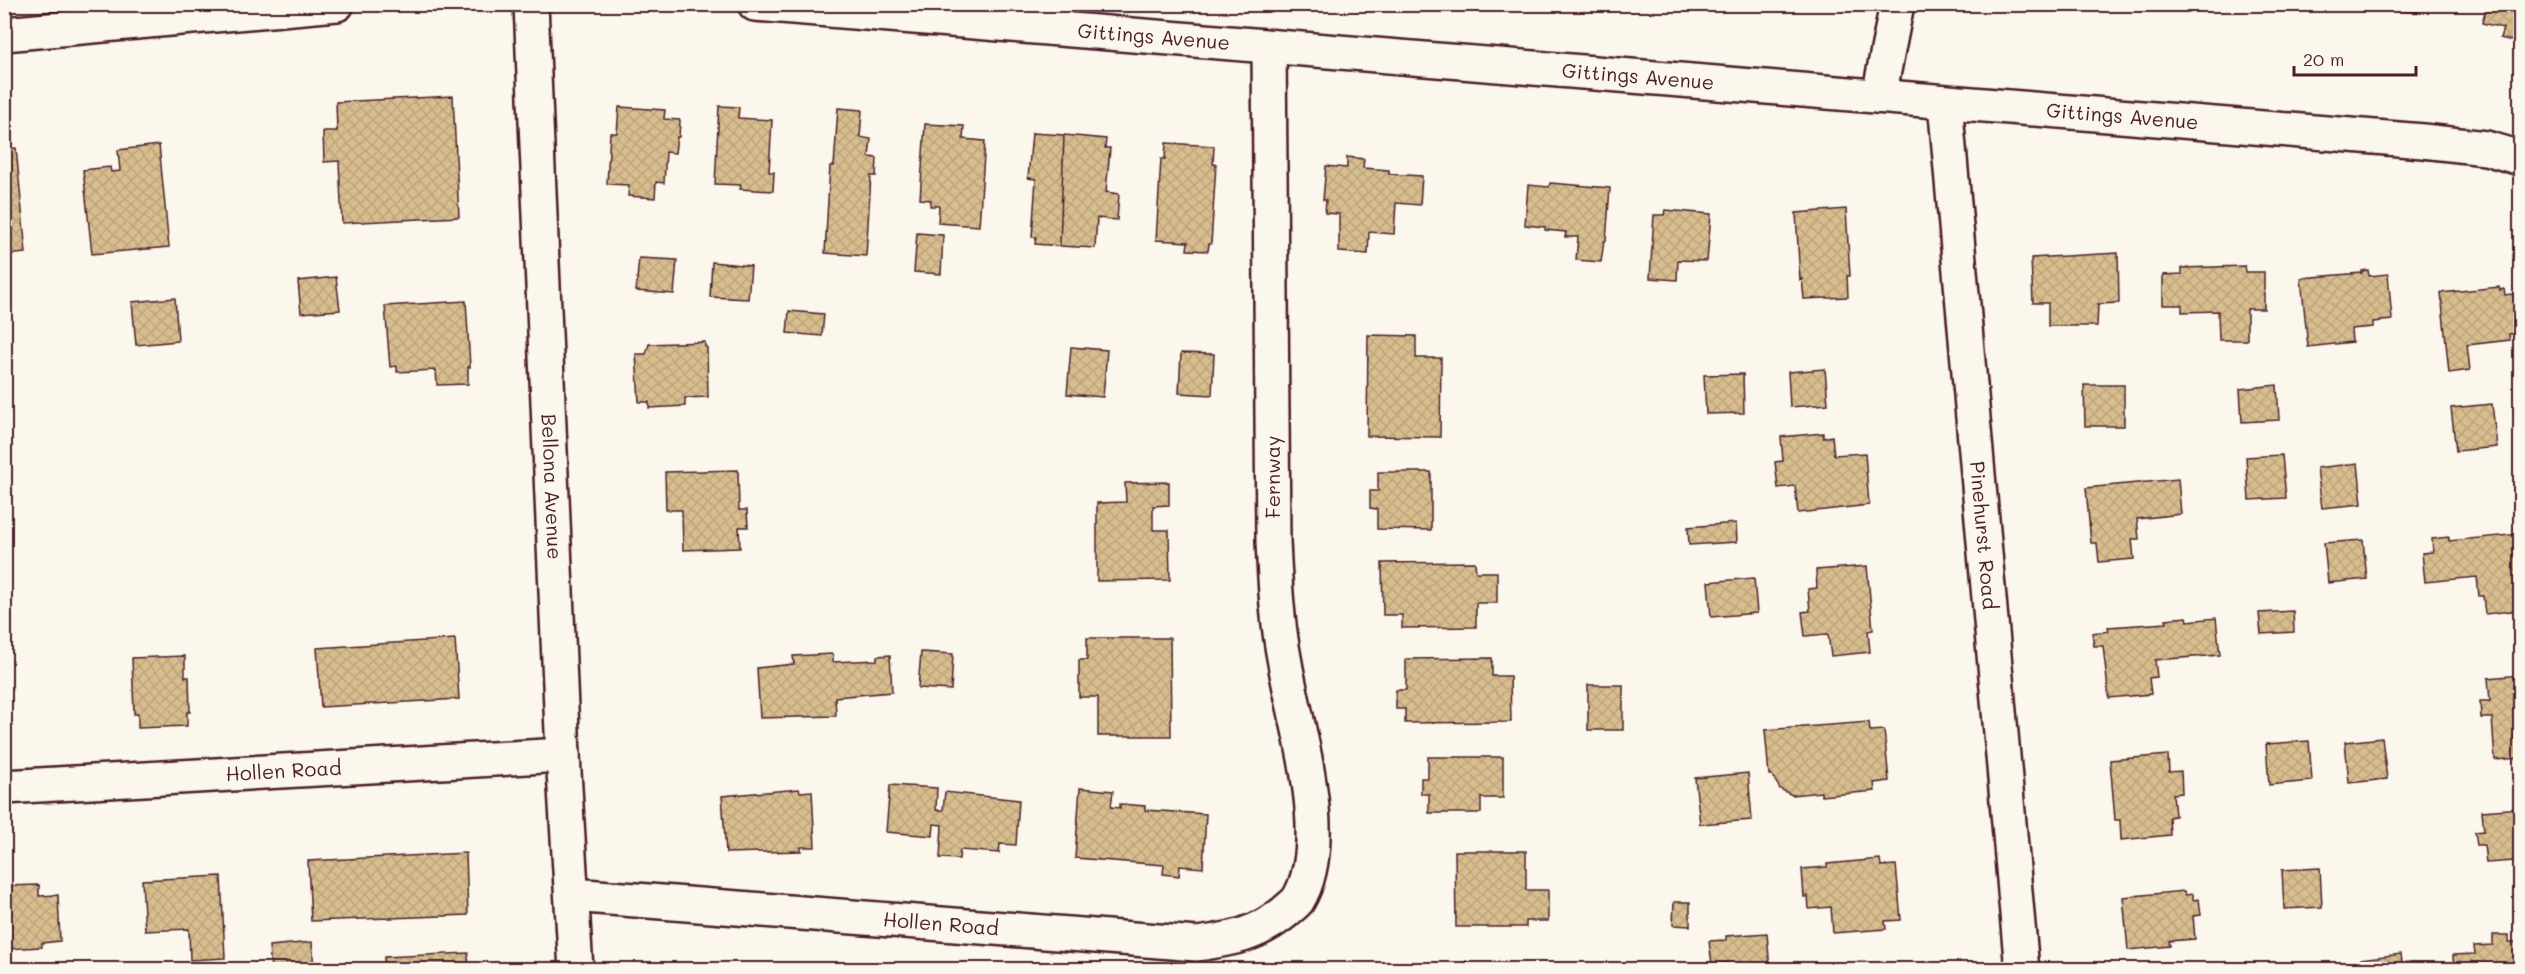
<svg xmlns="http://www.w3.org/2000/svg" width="2525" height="974" font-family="Mali,sans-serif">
<defs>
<pattern id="building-cross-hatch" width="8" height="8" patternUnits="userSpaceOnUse" patternTransform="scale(1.5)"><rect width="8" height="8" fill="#d8be8e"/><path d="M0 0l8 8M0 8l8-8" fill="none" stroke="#bba37b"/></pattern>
</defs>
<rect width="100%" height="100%" fill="#fbf7ec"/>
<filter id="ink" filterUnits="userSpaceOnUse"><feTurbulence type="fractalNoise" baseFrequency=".0167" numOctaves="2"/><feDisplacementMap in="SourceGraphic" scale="12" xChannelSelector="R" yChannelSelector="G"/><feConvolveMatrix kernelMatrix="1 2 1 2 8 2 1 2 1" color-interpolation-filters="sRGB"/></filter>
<g filter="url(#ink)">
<path fill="url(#building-cross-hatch)" stroke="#4a1f2b" stroke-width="1.5" d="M2350 4H2418V12L2349 8Z
M2487 4H2520V43L2500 38 2503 28 2482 23Z
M453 96 459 217 342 223 339 161 324 162 323 131H337L336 102Z
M719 106 739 107 738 118 772 120 769 172H774L773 191 740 189 741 185 715 184Z
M619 107 665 110 664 119 680 120 679 137H677L675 153 666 152 664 183 656 182 655 198 628 196 629 185 607 184 610 133H617Z
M838 108 862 110 860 137 871 139 869 157 877 158 876 176H871L866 256 825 253 830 166H834Z
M925 124 964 126 963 139 985 141 979 226 938 223 939 206H930L931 200 920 199Z
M1032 133 1064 135 1060 246 1035 244 1036 237H1032L1036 179 1028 178Z
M1064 135 1106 139 1105 148H1110L1106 192 1119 194 1117 220 1097 218 1095 248 1060 246Z
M1166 143 1214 146 1213 164H1216L1211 244H1209L1208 251 1187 250 1188 242 1156 240 1161 159H1165Z
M159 145 169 247 92 254 83 170 110 167 111 172 120 171 118 150Z
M16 148 26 253 4 255V149Z
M1347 157 1364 159 1363 168 1389 170V174L1422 176 1420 205 1396 203 1394 234 1369 232 1368 254 1339 252V214L1325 213 1326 200H1323L1326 166 1347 168Z
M1550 183 1610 188 1606 241H1604L1601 262 1576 260 1578 237H1565L1566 232 1545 230V227L1525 225 1528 185 1549 187Z
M1846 209 1850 276H1847L1848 297 1804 299 1802 279 1800 280 1796 213Z
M1665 210 1711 214 1707 261 1678 260 1677 280 1650 278 1654 215H1664Z
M917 233 943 235 941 274 914 272Z
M2118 253 2119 303 2098 304 2097 326H2048V303H2033L2031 258Z
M639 258 677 260 674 294 636 291Z
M712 262 751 266 748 299 710 297Z
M2245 266 2246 272H2264V309H2247V340H2219L2218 311 2182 312V305H2163V275L2182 274V268Z
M2368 270 2369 276 2388 274 2392 320 2373 322V327L2351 329 2352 342 2308 347 2301 278 2362 273V271Z
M336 277 340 310 301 313 298 281Z
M2499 287 2500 290 2504 289 2505 295 2520 293V333L2509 334 2510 340 2467 345 2470 370 2449 373 2441 293Z
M175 298 178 341 136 345 132 302Z
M466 301 470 367H468V384L437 385 436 370 397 372V366L390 367 385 306Z
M789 311 824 314 822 336 787 333Z
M1368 335 1416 336V358H1441L1440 437 1367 436Z
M705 342V347H707L708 397 685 398V406L649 408V402H639L636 354H646L649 344Z
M1071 347 1107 350 1103 397 1067 394Z
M1181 353 1214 354 1212 395 1179 393Z
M1825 369 1828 404 1790 407 1788 372Z
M1743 374 1744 413 1706 414 1704 375Z
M2084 385H2124V426H2085Z
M2277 385 2279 420 2242 422 2240 389Z
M2492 404 2497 447 2456 451 2451 408Z
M1823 433V438L1832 436 1834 455 1865 453 1869 505 1798 513 1795 486 1778 488 1775 462 1783 461 1781 437Z
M2282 455 2286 498 2249 500 2246 457Z
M2358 463 2362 504 2322 508 2317 468Z
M738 470 739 510H747L748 527H739L740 548 683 550 682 510H666L665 472Z
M1378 472H1431V530L1377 529V509L1370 508V491H1378Z
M2178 479 2181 514 2137 519 2139 539H2132L2134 559 2099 562 2097 543H2091L2086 488Z
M1169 482V505L1153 506V530H1169L1170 580 1097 581V503L1126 502 1125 483Z
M1736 523 1737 542 1689 545 1688 527Z
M2520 534V610L2485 614 2483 596H2479L2477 577 2425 582 2422 553 2433 552 2432 539 2449 537V541Z
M2363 540 2367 579 2328 583 2324 543Z
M1475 562 1476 572H1497V603H1476V627L1402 628V615H1383L1382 563Z
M1867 566 1873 630 1868 631 1870 652 1831 656 1828 634 1805 636 1802 612 1810 611 1808 589 1817 588 1816 570Z
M1754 578 1757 613 1711 617 1708 582Z
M2293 611 2294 632 2261 634 2259 613Z
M2187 617 2188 621 2216 618 2220 655 2155 660 2157 677 2149 678 2151 694 2109 698 2103 646H2094L2092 633 2109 631 2108 627 2167 623 2166 619Z
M1087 638H1170L1171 736H1098V697H1079V660H1087Z
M455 639 459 699 321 707 317 648Z
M921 652 953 654 951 690 918 688Z
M833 654V662L877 660V656L890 655 892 692 835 697 836 716 760 718 757 668 794 664 793 656Z
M185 656V677H189L190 712H187V726L138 728V714H134L132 658Z
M1492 658V676H1510L1511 722 1405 723V709H1396V690H1406V659Z
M2520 675V758L2495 760 2492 718H2481L2480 701H2490L2488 678Z
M1588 685H1623V730H1588Z
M1869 722 1870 731 1884 730 1889 781 1874 783 1875 791 1821 796V792L1792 795 1780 789 1772 775H1769L1765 730Z
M2382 738 2387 779 2349 783 2345 742Z
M2309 741 2312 781 2269 785 2266 744Z
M2168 755 2169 772 2181 771 2182 793 2173 794 2175 816 2169 817 2170 835 2121 840 2120 820H2115L2110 760Z
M1428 757H1503V798H1481V813H1429V794H1421V778H1428Z
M1748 773 1752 820 1700 824 1695 778Z
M890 785 937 788 936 810H943L945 792 1019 800 1016 845 1000 844 999 853 960 850 959 859 940 858 942 825 934 824 933 836 886 832Z
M1080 788 1113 791 1111 807 1120 808V804L1145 806V810L1206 814 1203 868 1180 866 1179 876 1163 874 1164 865 1075 858Z
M799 789 800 792 812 791 815 847H801V851L726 853 722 796Z
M2520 808V868L2515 869 2514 861 2486 863 2484 845H2477L2475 832 2484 831 2482 811Z
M1455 851H1526V890H1548V921H1526V927H1456Z
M466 853 468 915 311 921 308 861Z
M1880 859 1881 866 1896 865 1901 920 1885 921 1886 929 1833 933 1831 907 1809 909 1808 896 1804 897 1802 869 1827 867V864Z
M2320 868 2322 907 2284 909 2282 870Z
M221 876 225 958 190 960 189 929 145 931 142 880Z
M39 885V896L58 895 60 941 42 943V947L4 949V886Z
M2184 891 2185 895 2193 894V900L2199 899 2201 915 2193 916 2195 939 2169 941 2170 946 2128 950 2123 897Z
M1674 902H1690V926L1673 925Z
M1767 933 1770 970H1728V963L1712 964 1709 941 1726 940V936Z
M2493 935H2509V942H2520V970H2454L2453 955 2475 954 2474 946 2493 945Z
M312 942 314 970H271L269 946Z
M468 953 469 970H384V957Z
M2401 954 2403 970H2362L2361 959Z
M1466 961 1478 970H1460Z"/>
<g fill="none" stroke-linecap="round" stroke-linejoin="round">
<g stroke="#4a1f2b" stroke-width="38">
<g id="street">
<path d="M1051 28 1056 4"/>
<path d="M1879 96 1897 4"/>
<path id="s1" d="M1945 102 2022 970"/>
<path id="s2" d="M4 787 563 755"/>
<path id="s3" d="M572 895 1197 944C1232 939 1257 935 1285 912 1289 908 1295 904 1298 900 1334 840 1296 728 1285 663 1277 623 1275 582 1273 541L1269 47"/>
</g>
</g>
<g stroke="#4a1f2b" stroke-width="38">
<g id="secondary">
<path id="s4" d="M531 4 563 755 576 970"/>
<path id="s5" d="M755 4 2423 141 2486 148 2520 158"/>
<path d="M4 34 337 4"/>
</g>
</g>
<use href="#street" stroke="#fbf7ec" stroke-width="33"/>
<use href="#secondary" stroke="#fbf7ec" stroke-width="33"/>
</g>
</g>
<g text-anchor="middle" stroke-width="4.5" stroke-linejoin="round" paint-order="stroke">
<g font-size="20" fill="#4a1f2b" stroke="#fbf7ec">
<text dy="7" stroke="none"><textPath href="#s5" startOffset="400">Gittings Avenue</textPath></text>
<text dy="7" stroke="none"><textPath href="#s5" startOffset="886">Gittings Avenue</textPath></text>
<text dy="7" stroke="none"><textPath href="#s5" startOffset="1372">Gittings Avenue</textPath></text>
<text transform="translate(1273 477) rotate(-90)" y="7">Fernway</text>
<text dy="7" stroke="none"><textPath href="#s4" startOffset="483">Bellona Avenue</textPath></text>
<text dy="7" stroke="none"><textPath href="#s1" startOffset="435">Pinehurst Road</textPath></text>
<text dy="7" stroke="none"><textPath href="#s2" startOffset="280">Hollen Road</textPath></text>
<text dy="7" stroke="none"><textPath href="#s3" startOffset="370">Hollen Road</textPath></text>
</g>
</g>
<rect width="2525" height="974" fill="none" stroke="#fbf7ec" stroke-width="24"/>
<rect x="12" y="12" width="2501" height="950" fill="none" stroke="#4a1f2b" stroke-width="2" filter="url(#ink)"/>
<path d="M2294 66v9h122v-9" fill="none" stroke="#4a1f2b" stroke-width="3"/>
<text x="2303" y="66" font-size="18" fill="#4a1f2b" stroke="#fbf7ec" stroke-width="4.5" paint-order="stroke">20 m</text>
</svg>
